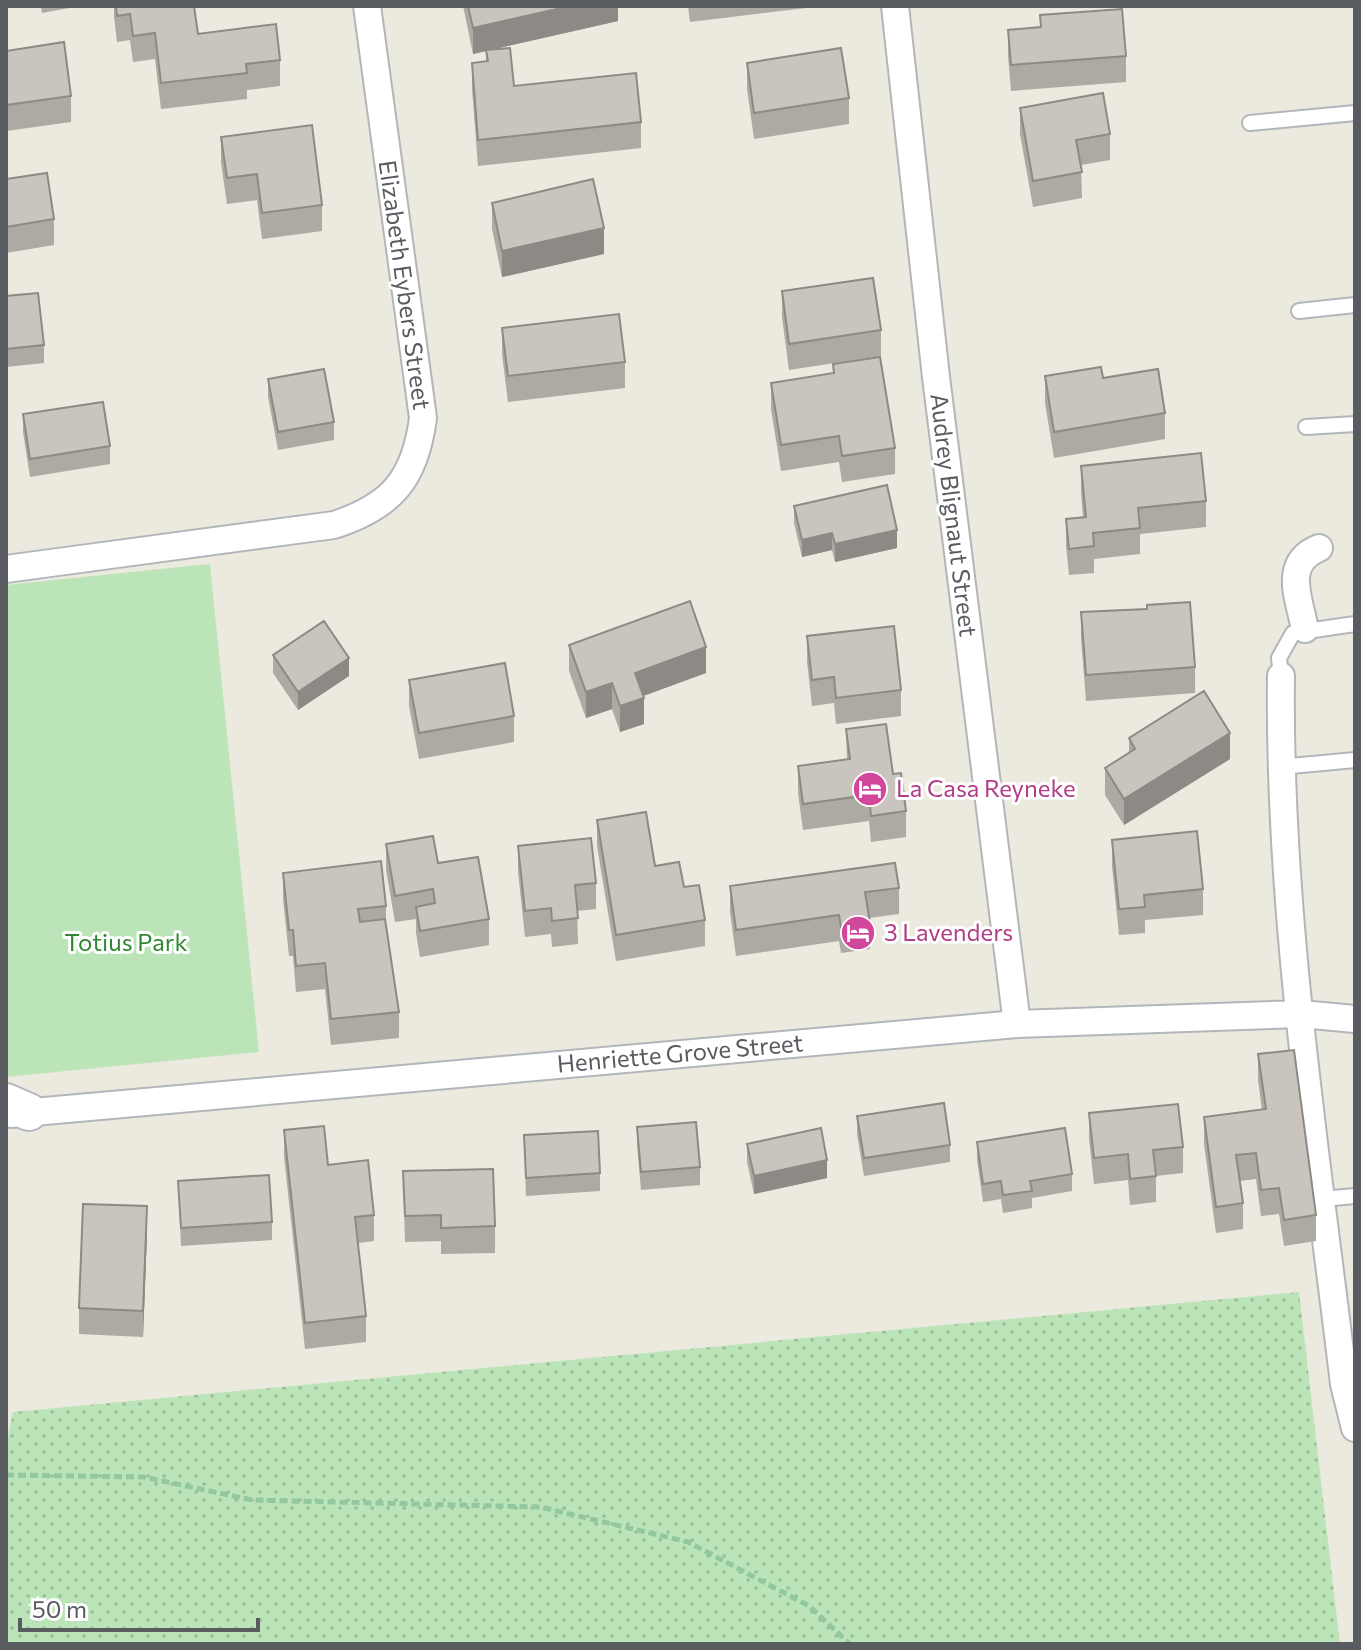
<svg xmlns="http://www.w3.org/2000/svg" width="1361" height="1650" font-family="Commissioner,sans-serif">
<defs>
<pattern id="grass-dots" width="8" height="8" patternUnits="userSpaceOnUse" patternTransform="scale(2)"><rect width="8" height="8" fill="#bbe5b9"/><path d="M2 2h.1M6 6h.1" fill="none" stroke="#9bbd9a" stroke-width="1.8" stroke-linecap="round"/></pattern>
</defs>
<rect width="100%" height="100%" fill="#ece9df"/>
<path fill="url(#grass-dots)" d="M1299 1292 1340 1644H6V1446L13 1412Z"/>
<path fill="#bbe5b9" d="M210 564 259 1052 6 1077V585Z"/>
<g fill="none" stroke-linecap="round" stroke-linejoin="round">
<g stroke="#b2b6bb" stroke-width="18">
<path id="lane" d="M1250 123 1355 113
M1299 311 1355 305
M1306 427 1355 424
M1281 676 1279 658 1293 633 1355 624
M1280 767 1355 760
M1322 1199 1355 1196"/>
</g>
<g stroke="#b2b6bb" stroke-width="30">
<path id="street" d="M895 6 936 377 1017 1024
M6 569 334 525C392 506 415 479 423 418L367 6
M1305 629C1299 598 1282 563 1319 548
M1281 676C1278 911 1316 1150 1344 1384L1355 1428
M11 1114 1017 1024 1301 1014 1355 1019"/>
</g>
<g stroke="#b5b9bf" stroke-width="40">
<path id="secondary" d="M6 1102 29 1112"/>
</g>
<path stroke="#92c7a0" stroke-width="5" stroke-dasharray="8 4" stroke-linecap="butt" d="M6 1475 144 1477 252 1500 540 1507 688 1542 809 1606 850 1644"/>
<use href="#lane" stroke="#fff" stroke-width="14"/>
<use href="#street" stroke="#fff" stroke-width="26"/>
<use href="#secondary" stroke="#fff" stroke-width="36"/>
</g>
<path fill="#ada9a3" d="M41 6H75V7L42 13Z
M114 6H194L198 34 280 60V86L247 90V99L161 109 155 59 133 62 130 40 117 42 114 17Z
M463 6H618V21L494 49 514 86 641 122V148L478 166 472 89V63L486 61V51L473 54Z
M688 6H823L690 22Z
M1040 15 1126 56V82L1011 91 1008 56V30L1040 27Z
M6 51 71 96V122L6 131Z
M747 63 849 98V124L754 139 747 89Z
M1020 108 1110 134V160L1081 165 1082 198 1033 207 1020 134Z
M221 137 322 205V231L262 239 257 200 227 204 221 163Z
M6 179 54 219V245L6 253Z
M492 203 604 254 502 277 492 229Z
M782 291 881 330V356L789 370 782 317Z
M6 296 44 345V363L6 367Z
M502 328 625 362V388L508 402 502 354Z
M833 364 895 448V474L842 482 839 462 781 471 771 409V383L833 373Z
M1045 376 1103 378 1165 413V439L1054 458 1045 403Z
M268 379 334 422V440L278 450 268 397Z
M23 414 110 446V464L30 477 23 432Z
M1081 466 1206 501V527L1140 534V554L1094 559V573L1069 575 1066 545V519L1083 517 1081 492Z
M794 506 897 548 835 562 832 550 802 557 794 523Z
M1081 612 1195 667V693L1086 701 1081 638Z
M807 636 901 690V716L836 724 834 703 812 706 807 662Z
M569 645 706 673 643 696 644 724 620 732 612 709 586 718 569 671Z
M273 655 349 676 298 710 273 673Z
M409 680 514 716V742L419 759 409 706Z
M846 729 893 774 906 811V837L871 842 869 821 803 830 798 793V766L847 760Z
M1129 738 1230 759 1124 825 1105 795V768L1129 753Z
M597 820 684 887 705 920V946L616 961 597 846Z
M1112 840 1203 889V915L1145 920V933L1119 935 1112 866Z
M386 844 438 863 489 919V945L420 957 416 933V919L395 922 386 870Z
M518 846 596 883V909L577 911 578 944 552 947 551 934 525 937 518 872Z
M283 873 386 906V922L399 1012V1038L331 1045 325 989 296 992 293 956H289L283 899Z
M730 886 899 888V914L869 918 870 949 841 953 839 941 736 956 730 912Z
M1258 1054 1316 1215V1241L1284 1246 1279 1214 1261 1216 1256 1179 1240 1181 1243 1203V1229L1216 1233 1204 1144V1117L1262 1110 1258 1080Z
M1089 1113 1183 1147V1173L1156 1176V1202L1130 1205 1128 1180 1094 1184 1089 1139Z
M857 1116 950 1145V1162L864 1176 857 1134Z
M637 1127 700 1167V1185L641 1190 637 1145Z
M284 1130 328 1165 374 1215V1241L358 1243 366 1316V1342L305 1349 284 1156Z
M524 1135 600 1173V1191L526 1196Z
M977 1142 1072 1174V1191L1032 1198V1208L1003 1213 1001 1199 983 1202 977 1160Z
M747 1144 827 1178 754 1194 747 1162Z
M403 1171 495 1226V1253L441 1254V1241L405 1242Z
M178 1181 272 1222V1240L181 1246Z
M147 1233 143 1337 79 1334V1308Z"/>
<path fill="#8d8a85" d="M570 6H618V21L473 54V28Z
M604 228V254L502 277V251Z
M897 530V548L835 562V544Z
M832 533V550L802 557V540Z
M706 647V673L635 699V673Z
M349 658V676L298 710V692Z
M612 683V709L586 718V692Z
M644 698V724L620 732V706Z
M1230 733V759L1124 825V799Z
M827 1160V1178L754 1194V1176Z
M147 1206V1233L143 1337V1311Z"/>
<path fill="#c9c5be" stroke="#8d8a85" stroke-width="2" d="M116 6H194L198 34 276 24 280 60 246 64 247 73 161 83 155 33 133 36 130 14 117 16Z
M468 6H570L473 28Z
M1122 9 1126 56 1011 65 1008 30 1041 27 1040 15Z
M64 42 71 96 6 105V51Z
M510 48 514 86 636 73 641 122 478 140 472 63 488 61 486 50Z
M841 48 849 98 754 113 747 63Z
M1103 93 1110 134 1076 140 1082 172 1033 181 1020 108Z
M312 125 322 205 262 213 257 174 227 178 221 137Z
M47 173 54 219 6 227V179Z
M593 179 604 228 502 251 492 203Z
M873 278 881 330 789 344 782 291Z
M38 293 44 345 6 349V296Z
M619 314 625 362 508 376 502 328Z
M880 357 895 448 842 456 839 436 781 445 771 383 834 373 833 364Z
M1101 367 1103 378 1158 369 1165 413 1054 432 1045 376Z
M324 369 334 422 278 432 268 379Z
M103 402 110 446 30 459 23 414Z
M1201 453 1206 501 1138 508 1140 528 1093 533 1094 546 1069 549 1066 519 1086 517 1081 466Z
M887 485 897 530 835 544 832 533 802 540 794 506Z
M690 601 706 647 635 673 644 698 620 706 612 683 586 692 569 645Z
M1190 602 1195 667 1086 675 1081 612 1147 609V605Z
M324 621 349 658 298 692 273 655Z
M894 626 901 690 836 698 834 677 812 680 807 636Z
M505 663 514 716 419 733 409 680Z
M1204 691 1230 733 1124 799 1105 768 1135 749 1129 738Z
M886 724 893 774 901 773 906 811 871 816 869 795 803 804 798 766 850 759 846 729Z
M646 812 655 866 679 862 684 887 699 885 705 920 616 935 597 820Z
M1197 831 1203 889 1144 895 1145 907 1119 909 1112 840Z
M433 836 438 863 478 857 489 919 420 931 416 907 435 903 433 889 395 896 386 844Z
M591 838 596 883 575 885 578 918 552 921 551 908 525 911 518 846Z
M381 861 386 906 358 909 360 922 385 919 399 1012 331 1019 325 963 296 966 293 930H289L283 873Z
M895 863 899 888 865 892 870 923 841 927 839 915 736 930 730 886Z
M1294 1050 1316 1215 1284 1220 1279 1188 1261 1190 1256 1153 1236 1155 1243 1203 1216 1207 1204 1117 1266 1109 1258 1054Z
M944 1103 950 1145 864 1158 857 1116Z
M1178 1104 1183 1147 1153 1150 1156 1176 1130 1179 1128 1154 1094 1158 1089 1113Z
M696 1122 700 1167 641 1172 637 1127Z
M324 1126 328 1165 368 1160 374 1215 355 1217 366 1316 305 1323 284 1130Z
M821 1128 827 1160 754 1176 747 1144Z
M1065 1128 1072 1174 1030 1181 1032 1191 1003 1195 1001 1181 983 1184 977 1142Z
M598 1131 600 1173 526 1178 524 1135Z
M493 1169 495 1226 441 1228V1215L405 1216 403 1171Z
M269 1175 272 1222 181 1228 178 1181Z
M83 1204 147 1206 143 1311 79 1308Z"/>
<defs>
<g id="hotel-disc" transform="scale(1.8)"><circle r="9.5" fill="#d1479c" stroke="#fff"/><path d="M-6-4.5h1.5V1H6V5H4.5V3h-9V5H-6ZM-4 0a1.8 1.8 0 1 1 3.6 0ZM.5 0V-2.5h3Q6-2.5 6 0Z" fill="#fff"/></g>
</defs>
<g fill-rule="evenodd">
<use href="#hotel-disc" x="870" y="789"/>
<use href="#hotel-disc" x="858" y="933"/>
</g>
<g text-anchor="middle" stroke-width="6" stroke-linejoin="round" paint-order="stroke">
<g font-size="24" fill="#585c61" stroke="#fff">
<text transform="translate(404 285) rotate(82)" y="8">Elizabeth Eybers Street</text>
<text transform="translate(953 515) rotate(83)" y="8">Audrey Blignaut Street</text>
<text transform="translate(680 1054) rotate(-5)" y="8">Henriette Grove Street</text>
</g>
<g font-size="24" fill="#b23c85" stroke="#fff" text-anchor="start">
<text x="896" y="797">La Casa Reyneke</text>
<text x="884" y="941">3 Lavenders</text>
</g>
<g font-size="24" fill="#318632" stroke="#fff">
<text x="126" y="951">Totius Park</text>
</g>
</g>
<rect width="1361" height="1650" fill="none" stroke="#585c61" stroke-width="16"/>
<path d="M20 1618v12h238v-12" fill="none" stroke="#585c61" stroke-width="4"/>
<text x="32" y="1618" font-size="24" fill="#585c61" stroke="#ffffff" stroke-width="6" paint-order="stroke">50 m</text>
</svg>
